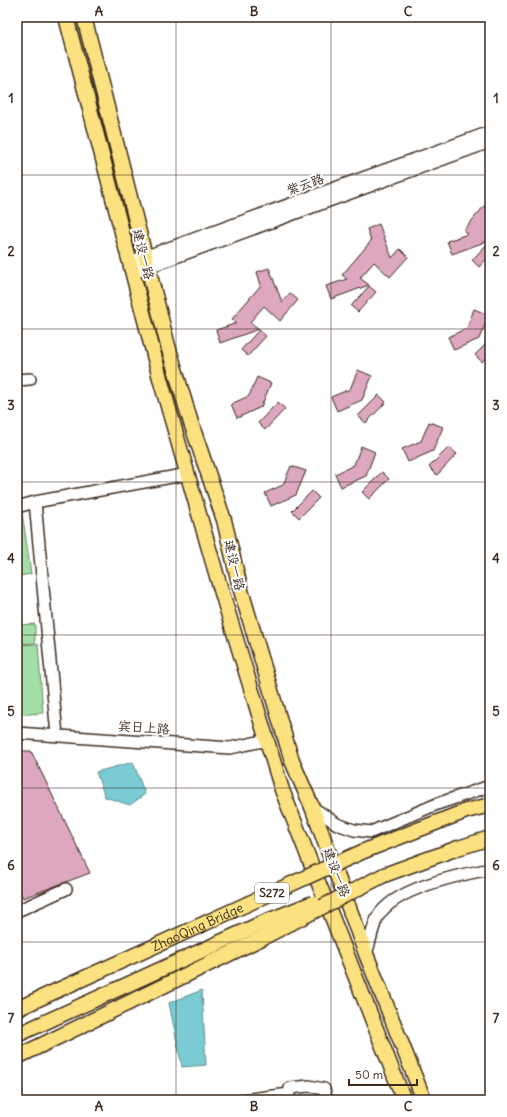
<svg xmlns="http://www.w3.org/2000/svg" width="507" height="1117" font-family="Delius,'LXGW WenKai TC',sans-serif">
<rect width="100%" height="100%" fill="#fff"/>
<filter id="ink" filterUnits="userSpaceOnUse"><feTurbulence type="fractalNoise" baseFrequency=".025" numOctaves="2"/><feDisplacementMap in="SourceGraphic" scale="8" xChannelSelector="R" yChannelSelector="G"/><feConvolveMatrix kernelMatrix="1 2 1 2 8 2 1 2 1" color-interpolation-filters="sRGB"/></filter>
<g filter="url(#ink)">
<path fill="#a2dfa7" stroke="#6e8462" d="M22 512 31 574 19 576 17 564V513Z
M35 624V643L17 644V625Z
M38 644 43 713 17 715V645Z"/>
<path fill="#7acbd4" stroke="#618b8b" d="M133 762 145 794 130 805 105 797 96 772Z
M202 990 206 1065 182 1067 169 1003Z"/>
<path fill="#dca7bf" stroke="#3b2a1e" d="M490 199V240L452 254 447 241 468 234 464 230Z
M379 224 392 258 400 249 408 257 390 277 374 262 360 278 369 285 331 299 326 286 347 279 342 275 371 241 367 229Z
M490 241V255L479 267 472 260Z
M269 268 282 302 290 293 298 300 280 321 264 306 250 322 259 329 220 343 216 330 237 323 232 319 261 285 257 272Z
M369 286 376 292 358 312 351 306Z
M474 309 489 315 479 339 454 350 448 337 467 328Z
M259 330 266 336 248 356 241 350Z
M490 340V354L482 362 475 355Z
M358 370 372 376 362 400 337 411 331 397 350 389Z
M257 377 271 383 261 407 237 418 231 404 249 396Z
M379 395 386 402 366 423 358 416Z
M278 402 285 409 265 430 258 423Z
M429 422 443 427 433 451 408 462 402 449 421 441Z
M361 446 375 452 366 476 341 487 335 474 354 465Z
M449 447 457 454 437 475 429 467Z
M291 466 306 471 296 495 271 506 265 493 283 485Z
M382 472 389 479 369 499 362 492Z
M312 491 319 498 299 518 292 511Z
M17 751H31L90 873 23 898 17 885Z"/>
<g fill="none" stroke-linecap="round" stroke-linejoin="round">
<g stroke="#3b2a1e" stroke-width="14">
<path id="minor" d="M130 262 490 132
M132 273 490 142
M17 380 30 379
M35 502 57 735
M17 507 35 502 188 474
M17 733 230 748 267 740
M312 807 337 824 354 830 371 832 437 804 490 786
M17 911 66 889
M366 954C370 943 372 929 377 918 393 888 459 875 490 869
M242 1100 289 1094 290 1088 309 1086 324 1089 327 1100"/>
</g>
<g stroke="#3b2a1e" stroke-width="17">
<path id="major" d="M66 17 161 382 218 580 282 790 404 1100
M84 17 168 346 191 423 224 520 240 587 292 761 312 807 366 954 424 1100
M384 875 458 848 490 838
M17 1009 58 990"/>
</g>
<use href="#minor" stroke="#fff" stroke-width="11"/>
<use href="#major" stroke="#fbe180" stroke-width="14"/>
<g stroke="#3b2a1e" stroke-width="17" stroke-linecap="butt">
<g id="major-bridge">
<path id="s1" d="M58 990 364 851 466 811 490 805"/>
<path d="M17 1035 260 924 313 903"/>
<path d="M17 1057 264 937 384 875"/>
</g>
</g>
<use href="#major-bridge" stroke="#fbe180" stroke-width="14"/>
</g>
</g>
<path fill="none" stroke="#3b2a1e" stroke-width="1" stroke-opacity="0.55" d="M176 17V1100M331 17V1100M17 175H490M17 329H490M17 482H490M17 635H490M17 788H490M17 942H490"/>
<g text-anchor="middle" stroke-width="4" stroke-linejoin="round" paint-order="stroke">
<rect fill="#fff" stroke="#766a62" stroke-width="1" x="255" y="883" width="34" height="20" rx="3"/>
<g font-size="12" font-weight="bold" fill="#3b2a1e">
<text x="272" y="897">S272</text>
</g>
<g font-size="13" fill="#3b2a1e" stroke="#fff">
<text transform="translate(305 184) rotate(-20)" y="5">紫云路</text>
<text transform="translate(144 254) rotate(76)" y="5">建设一路</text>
<text transform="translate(235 565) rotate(77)" y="5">建设一路</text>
<text transform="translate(144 727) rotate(4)" y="5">宾日上路</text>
<text transform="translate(337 872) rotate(69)" y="5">建设一路</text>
<text dy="5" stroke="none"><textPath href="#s1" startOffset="153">ZhaoQing Bridge</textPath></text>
</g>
</g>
<rect width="507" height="1117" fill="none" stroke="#fff" stroke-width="44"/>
<path d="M349 1079v6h68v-6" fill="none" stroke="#3b2a1e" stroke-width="2"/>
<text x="355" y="1079" font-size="12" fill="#3b2a1e" stroke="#ffffff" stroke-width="3" paint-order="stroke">50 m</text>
<rect x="22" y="22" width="463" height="1073" fill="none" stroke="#3b2a1e" stroke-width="1.5"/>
<g font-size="13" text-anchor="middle" font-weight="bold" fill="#3b2a1e">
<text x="99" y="16">A</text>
<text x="254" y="16">B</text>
<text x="408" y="16">C</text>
<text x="11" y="103">1</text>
<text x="496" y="103">1</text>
<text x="11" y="256">2</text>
<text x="496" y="256">2</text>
<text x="11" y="410">3</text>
<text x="496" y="410">3</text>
<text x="11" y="563">4</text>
<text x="496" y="563">4</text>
<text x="11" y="716">5</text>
<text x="496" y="716">5</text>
<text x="11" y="870">6</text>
<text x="496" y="870">6</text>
<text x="11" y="1023">7</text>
<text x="496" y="1023">7</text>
<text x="99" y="1111">A</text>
<text x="254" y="1111">B</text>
<text x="408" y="1111">C</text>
</g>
</svg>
